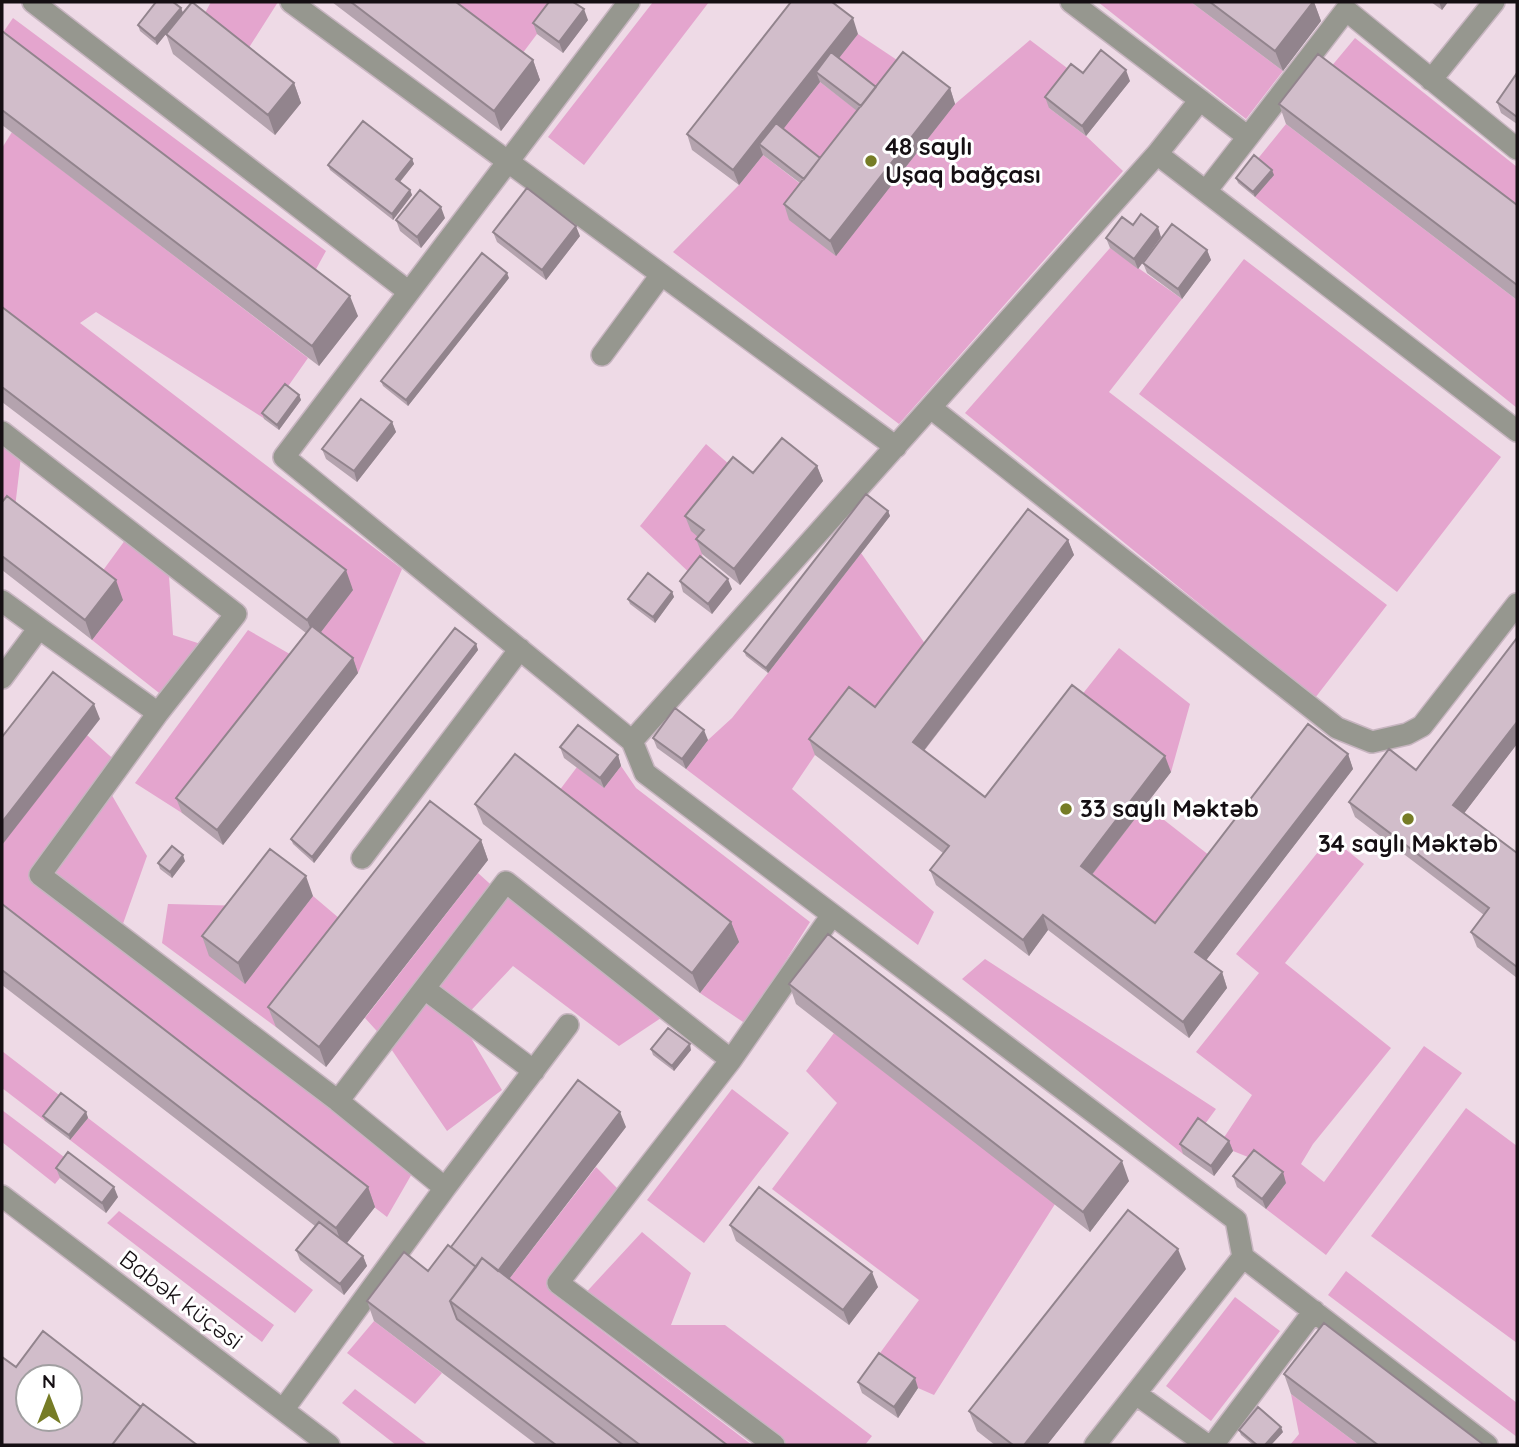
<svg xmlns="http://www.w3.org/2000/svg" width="1519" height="1447" font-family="Quicksand,sans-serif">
<rect width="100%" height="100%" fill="#eedae6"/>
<path fill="#e4a5ce" d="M211 2H278L243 57 200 22Z
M436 2H561L516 62Z
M653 2H709L584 165 548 137Z
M1098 2H1191L1283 71 1246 119Z
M13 18 326 251 310 280 2 34Z
M858 34 909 68 883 100 835 62Z
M1355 38 1517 167V220L1325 74Z
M1030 40 1075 74 1049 108 1086 136 1123 171 899 424 673 252 739 185 763 155 811 192 955 104Z
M820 82 868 119 828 171 780 133Z
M1286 124 1517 300V408L1255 197 1273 175 1256 161Z
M12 132 308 358 265 419 96 312 80 323 402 569 358 673 315 640 353 589 2 322V148Z
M1110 248 1182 299 1109 392 1387 605 1315 698 965 413Z
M1244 259 1501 457 1397 592 1139 394Z
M2 432 22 448 14 516 2 532Z
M706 444 738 472 709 546 702 554 704 567 695 578 640 526Z
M131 532 168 561 173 635 210 647 168 700 92 640 123 600 96 580Z
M861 553 933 655 881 723 815 755 792 789 934 912 918 945 686 769 708 740 732 718 768 673Z
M248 630 302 661 182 813 135 783Z
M1119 648 1190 704 1171 772 1077 701Z
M87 735 120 765 106 785 147 856 119 935 417 1165 387 1217 2 919V844Z
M621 766 636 788 810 922 746 1024 700 993 738 943 553 799 577 767 604 788Z
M1145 805 1219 863 1161 938 1086 882Z
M1330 837 1364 864 1285 963 1391 1048 1313 1144 1301 1164 1324 1182 1424 1046 1462 1073 1326 1255 1266 1209 1286 1183 1258 1161 1233 1151 1221 1142 1252 1095 1196 1052 1259 973 1236 954Z
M478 873 499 892 506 882 670 1012 619 1046 513 966 461 1021 502 1090 447 1131 385 1040 365 1018Z
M313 896 353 930 276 1027 162 943 168 904 248 906 245 983Z
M985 959 1216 1109 1183 1154 962 979Z
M834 1033 1055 1204 934 1395 918 1388 880 1353 919 1300 772 1189 837 1103 806 1071Z
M2 1051 63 1098 45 1121 2 1088Z
M732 1089 789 1133 704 1243 647 1200Z
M1466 1108 1517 1146V1343L1371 1236Z
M2 1110 72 1163 55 1184 2 1142Z
M88 1118 313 1290 295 1313 70 1140Z
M596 1167 625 1196 551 1292 752 1445H691L496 1296Z
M119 1211 274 1325 262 1342 107 1223Z
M642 1232 691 1273 671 1325H725L872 1436 865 1445H774L580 1299Z
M1346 1271 1517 1403V1437L1328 1295Z
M1235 1297 1280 1331 1211 1421 1166 1386Z
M374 1321 442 1373 415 1404 347 1353Z
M355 1389 428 1445H396L342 1403Z
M1291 1394 1359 1445H1290L1299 1434Z"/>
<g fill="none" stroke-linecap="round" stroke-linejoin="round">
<g stroke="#c7b5c0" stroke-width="24">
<path id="minor" d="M33 2 409 292
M291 2 896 447
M629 2 284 457 632 741 1157 154 1200 100 1071 2
M1431 80 1494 2
M1200 100 1248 137 1346 10 1517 149
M1157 154 1517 431
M1206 191 1248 137
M602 355 661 275
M931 408 1337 728 1372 742 1407 734 1422 726 1517 604
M2 432 236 614 158 713
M2 601 39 628
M2 678 39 628 158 713 40 875 338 1101
M632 741 645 773 1236 1220 1243 1257
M362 858 520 649
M425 989 534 1071
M731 1060 832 915
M445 1188 568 1025
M2 1196 329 1445
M1136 1394 1207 1445
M283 1410 445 1188 338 1101 506 882 731 1060 558 1283 774 1445
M1095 1445 1243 1257 1487 1445
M1213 1445 1314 1311"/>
</g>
<use href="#minor" stroke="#96978f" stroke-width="21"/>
</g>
<path fill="#b4a3ae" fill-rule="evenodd" d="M332 2H456L533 60 540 80 501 131Z
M1191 2H1314L1321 21 1283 71Z
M1431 2H1448L1442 10Z
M181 8 183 13 157 45 140 31 138 25Z
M588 20 563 53 537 34 533 23Z
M2 31 358 316 319 366 2 125Z
M166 34 294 83 301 103 275 135 173 54Z
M858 34 839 58 876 87 950 88 955 104 836 256 789 220 784 204 800 183 763 155 739 185 692 150 687 134ZM820 82 857 111 820 158 783 129Z
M1083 73 1130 81 1086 136 1049 108 1045 97Z
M1517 73V124L1501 113 1497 102Z
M1279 104 1517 205V300L1286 124Z
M412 159 414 164 400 182 410 190 412 195 393 220 330 170 328 165Z
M1274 175 1255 197 1238 183 1236 178Z
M445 218 421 248 400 231 396 220Z
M1133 225 1161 237 1138 269 1110 248 1106 238Z
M493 232 580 236 546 280 497 242Z
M1207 250 1211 260 1182 299 1147 273 1143 263Z
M509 278 408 406 383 386 381 381Z
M2 307 353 590 320 633 353 658 358 673 223 845 182 813 176 798 306 633 2 402Z
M299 395 301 400 279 430 264 419 262 413Z
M392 422 396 432 357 482 326 459 322 449Z
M817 466 823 481 740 585 702 554 696 539 698 537 691 531 685 516 753 473Z
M2 502 123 600 92 640 2 570Z
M888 511 890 516 768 673 746 656 744 651Z
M1068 540 1074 555 924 751 985 797 1171 772 1092 875 1155 923 1348 754 1353 769 1206 960 1222 972 1227 988 1189 1038 1048 930 1029 956 936 885 930 870 943 853 815 755 809 739 875 707Z
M680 581 732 589 712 614 683 592Z
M672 592 674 597 655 623 630 604 628 599Z
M1517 638V744L1464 813 1517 853V978L1477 947 1471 932 1484 915 1355 817 1349 802 1416 770Z
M476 644 478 650 314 863 293 844 291 839Z
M653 738 708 740 686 769 657 748Z
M560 747 618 755 621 766 604 788 564 758Z
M475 804 731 922 739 942 700 993 483 824Z
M481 840 488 860 326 1067 276 1027 268 1007Z
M185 861 172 878 160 869 158 863Z
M313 896 245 984 209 956 202 936Z
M2 904 368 1187 375 1207 347 1243 363 1256 367 1266 344 1295 300 1260 296 1250 315 1226 2 985Z
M789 984 1129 1181 1090 1232 796 1004Z
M651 1049 691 1050 674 1071 653 1055Z
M86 1112 88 1118 70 1140 45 1121 43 1116Z
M626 1127 509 1279 727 1445H537L374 1321 367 1301 428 1271Z
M1229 1141 1233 1151 1214 1176 1183 1154 1180 1144Z
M56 1168 118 1197 106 1213 60 1178Z
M1233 1176 1286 1183 1266 1209 1237 1187Z
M730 1225 878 1287 849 1325 736 1241Z
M1186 1269 1047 1445H995L977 1431 969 1411Z
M1284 1374 1484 1445H1359L1291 1394Z
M858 1382 918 1388 898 1418 862 1393Z
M1239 1430 1283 1432 1271 1445H1253L1241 1435Z"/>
<path fill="#92848d" d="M1313 2H1314L1321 21 1283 71 1275 51Z
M1439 2H1448L1442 10Z
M181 8 183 13 157 45 155 39Z
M584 9 588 20 563 53 559 42Z
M853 18 858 34 824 77 816 72 820 82 767 150 759 144 763 155 739 185 733 170Z
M533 60 540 80 501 131 494 111Z
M1126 70 1130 81 1086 136 1082 126Z
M294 83 301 103 275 135 268 115Z
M950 88 955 104 836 256 830 241Z
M412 159 414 164 398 184 396 179Z
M1272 170 1274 175 1255 197 1253 192Z
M410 190 412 195 393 220 392 214Z
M441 207 445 218 421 248 417 237Z
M576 226 580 236 546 280 542 270Z
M1158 227 1161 237 1138 269 1134 259Z
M1207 250 1211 260 1182 299 1178 289Z
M507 273 509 278 408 406 406 400Z
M350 296 358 316 319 366 312 346Z
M299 395 301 400 279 430 277 425Z
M392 422 396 432 357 482 354 471Z
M817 466 823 481 740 585 734 569Z
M888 511 890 516 768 673 766 668Z
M1068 540 1074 555 918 758 913 742Z
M346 570 353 590 315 640 307 620Z
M728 579 732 589 712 614 708 604Z
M116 580 123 600 92 640 85 620Z
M672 592 674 597 655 623 653 617Z
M476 644 478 650 314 863 312 857Z
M353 658 358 673 223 845 217 830Z
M94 704 100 719 2 845V822Z
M1517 722V744L1459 820 1453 805Z
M704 730 708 740 686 769 682 759Z
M1348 754 1353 769 1201 967 1195 952Z
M618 755 621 766 604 788 600 778Z
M1165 756 1171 772 1086 882 1081 866Z
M481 840 488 860 326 1067 319 1047Z
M183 855 185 861 172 878 170 872Z
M306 876 313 896 245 984 238 963Z
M1043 915 1048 930 1029 956 1023 940Z
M731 922 739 942 700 993 692 973Z
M1222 972 1227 988 1189 1038 1183 1022Z
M690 1044 691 1050 674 1071 672 1066Z
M86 1112 88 1118 70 1140 69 1135Z
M620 1112 626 1127 496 1296 491 1281Z
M1229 1141 1233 1151 1214 1176 1211 1166Z
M1122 1161 1129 1181 1090 1232 1083 1212Z
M1283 1172 1286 1183 1266 1209 1262 1199Z
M114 1187 118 1197 106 1213 102 1203Z
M368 1187 375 1207 343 1248 336 1228Z
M1178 1249 1186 1269 1047 1445H1024Z
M363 1256 367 1266 344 1295 340 1284Z
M872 1272 878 1287 849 1325 843 1310Z
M915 1378 918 1388 898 1418 894 1407Z
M1281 1427 1283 1432 1271 1445H1265Z"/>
<path fill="#d1bdca" stroke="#92848d" stroke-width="2" fill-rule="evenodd" d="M156 2H173L181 8 155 39 138 25Z
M192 2 294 83 268 115 166 34Z
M351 2H456L533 60 494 111Z
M549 2H573L584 9 559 42 533 23Z
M791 2H832L853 18 733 170 687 134Z
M1210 2H1313L1275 51Z
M2 31 350 296 312 346 2 110Z
M1101 50 1126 70 1082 126 1045 97 1071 64 1083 73Z
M831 52 876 87 861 106 816 72Z
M903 52 950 88 830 241 784 204Z
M1318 54 1517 205V285L1279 104Z
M1517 73V117L1497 102Z
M363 121 412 159 396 179 410 190 392 214 328 165Z
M776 123 820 158 804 179 759 144Z
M1254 155 1272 170 1253 192 1236 178Z
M527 188 576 226 542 270 493 232Z
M420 190 441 207 417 237 396 220Z
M1141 214 1158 227 1134 259 1106 238 1122 217 1133 225Z
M1172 224 1207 250 1178 289 1143 263Z
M482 253 507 273 406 400 381 381Z
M2 307 346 570 307 620 2 387Z
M285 384 299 395 277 425 262 413Z
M361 399 392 422 354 471 322 449Z
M782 438 817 466 734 569 696 539 704 530 685 516 733 457 753 473Z
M866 494 888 511 766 668 744 651Z
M7 496 116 580 85 620 2 556V502Z
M1028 509 1068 540 913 742 985 797 1072 685 1165 756 1081 866 1155 923 1308 724 1348 754 1195 952 1222 972 1183 1022 1043 915 1023 940 930 870 949 846 809 739 849 687 875 707Z
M700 556 728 579 708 604 680 581Z
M648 573 672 592 653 617 628 599Z
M312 626 353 658 217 830 176 798Z
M455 628 476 644 312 857 291 839Z
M1517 638V722L1453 805 1517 853V967L1471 932 1489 908 1349 802 1389 749 1416 770Z
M53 672 94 704 2 822V737Z
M675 708 704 730 682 759 653 738Z
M578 725 618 755 600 778 560 747Z
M515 754 731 922 692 973 475 804Z
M430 801 481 840 319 1047 268 1007Z
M172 846 183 855 170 872 158 863Z
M270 849 306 876 238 963 202 936Z
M2 904 368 1187 336 1228 2 970Z
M828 934 1122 1161 1083 1212 789 984Z
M668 1028 690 1044 672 1066 651 1049Z
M578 1080 620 1112 498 1271 482 1258 476 1267 451 1247Z
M61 1093 86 1112 69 1135 43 1116Z
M1198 1118 1229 1141 1211 1166 1180 1144Z
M1254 1150 1283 1172 1262 1199 1233 1176Z
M68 1152 114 1187 102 1203 56 1168Z
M759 1187 872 1272 843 1310 730 1225Z
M1128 1210 1178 1249 1024 1445H1013L969 1411Z
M319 1222 363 1256 340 1284 296 1250Z
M448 1245 476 1267 450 1301 457 1319 623 1445H556L367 1301 404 1252 428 1271Z
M482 1258 727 1445H640L450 1301Z
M1324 1323 1484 1445H1378L1284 1374Z
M43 1331 141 1407 112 1445H2V1357L16 1367ZM28 1377H70V1419H28Z
M879 1353 915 1378 894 1407 858 1382Z
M143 1404 197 1445H112Z
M1258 1407 1281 1427 1265 1445H1257L1239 1430Z"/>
<g fill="#767c26" stroke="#fff" stroke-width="2.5">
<circle cx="871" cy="161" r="7"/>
<circle cx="1066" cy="809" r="7"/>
<circle cx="1408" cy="819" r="7"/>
</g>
<g text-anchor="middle" stroke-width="6" stroke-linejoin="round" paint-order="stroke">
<g font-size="24" font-weight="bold" fill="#150f13" stroke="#fff" text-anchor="start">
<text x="885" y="155">48 saylı<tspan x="885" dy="28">Uşaq bağçası</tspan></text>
<text x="1080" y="817">33 saylı Məktəb</text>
<text x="1408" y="852" text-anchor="middle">34 saylı Məktəb</text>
</g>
<g font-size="24" fill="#150f13" stroke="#fff">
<text transform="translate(181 1300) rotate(37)" y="8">Babək küçəsi</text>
</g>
</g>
<rect width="1519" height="1447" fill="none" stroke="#150f13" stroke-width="7"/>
<g transform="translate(49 1398)"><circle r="33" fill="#ffffff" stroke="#a19fa1" stroke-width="2"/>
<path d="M0-5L12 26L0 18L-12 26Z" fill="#767c26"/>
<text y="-10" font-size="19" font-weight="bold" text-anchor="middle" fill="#150f13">N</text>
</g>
</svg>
